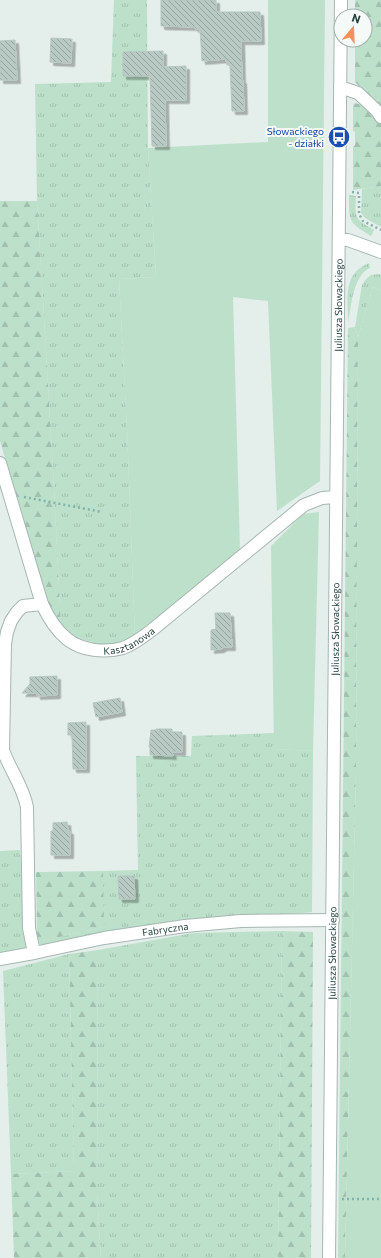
<svg xmlns="http://www.w3.org/2000/svg" width="381" height="1258" font-family="Commissioner,sans-serif">
<defs>
<pattern id="grass-tufts" width="24" height="20" patternUnits="userSpaceOnUse"><rect width="24" height="20" fill="#bce0ca"/><path d="M3 7l-1-3M5 7V3M7 7l1-3M15 17l-1-3M17 17v-4M19 17l1-3" fill="none" stroke="#a1c1ae"/></pattern>
<pattern id="forest-firs" width="22" height="20" patternUnits="userSpaceOnUse"><rect width="22" height="20" fill="#bce0ca"/><path d="M5 1l3.5 6h-7zM16 11l3.5 6h-7z" fill="#a1c1ae"/></pattern>
<pattern id="building-back-hatch" width="6" height="6" patternUnits="userSpaceOnUse"><rect width="6" height="6" fill="#b9c9c4"/><path d="M-1 5l2 2M0 0l6 6M5-1l2 2" fill="none" stroke="#96a5a0"/></pattern>
<filter id="shadow"><feDropShadow dx="3.5" dy="3.5" stdDeviation="0" flood-color="#0004"/></filter>
</defs>
<rect width="100%" height="100%" fill="#e4eeeb"/>
<path fill="url(#grass-tufts)" d="M114 0H147L148 148 156 277 119 279 127 429 135 636C110 653 82 646 61 626L53 469 37 201 35 84 111 82Z
M381 186V227L365 218 361 213 362 189Z
M349 195 356 196C355 219 354 218 374 230L371 236C348 222 349 221 349 195Z
M369 263 370 268C353 275 351 307 348 323 348 299 342 274 369 263Z
M379 274 381 275V291L373 287 358 337 355 327 362 285 366 279 371 275Z
M274 733 275 749 313 751 312 912 281 915 241 914 194 920 43 946 37 942 103 927V871L138 870 136 756H191L192 736Z
M20 850 26 946 23 951 0 955V851Z
M282 931 278 1258H101L97 1193 98 950 193 933Z
M69 954 74 1171 11 1174 3 971Z"/>
<path fill="url(#forest-firs)" d="M355 0H381V109L355 82V40H365V16H355Z
M355 103 363 105 381 124V186L353 190V147L355 145V132L353 131V105Z
M0 201H37L53 469 61 626 49 610 0 441Z
M355 327 358 337 356 770 345 1258H338L348 328Z
M103 871 104 927 37 942 36 872Z
M282 931 313 932 311 1258H278Z
M98 950 97 1193 101 1258H14L11 1174 74 1171 69 954Z"/>
<path fill="#bce0ca" d="M268 0H325L320 481 277 511 268 301 233 297 240 550 232 558 135 636 127 429 119 279 156 277 148 148 268 142Z
M373 287 381 291V1258H345L356 770 358 337Z
M319 512 313 751 274 749 271 546 303 514Z"/>
<path fill="url(#building-back-hatch)" stroke="#b6c8c3" filter="url(#shadow)" d="M161 0H216V12H260L261 41H241L242 80H243L244 111H232L230 65H227L226 59 202 61 200 29H195V27L161 26Z
M51 38 72 39 71 63 50 62Z
M15 40 17 80H0V41Z
M163 51V67L186 66V100H165L166 146H152L150 76H123V52Z
M215 613H230L232 647H224L221 649 211 650V630L216 629Z
M57 676V695L37 696V693H22L30 684V677Z
M120 698 122 712 96 717 93 703Z
M86 722V769H73L72 735H68V723Z
M156 729H172V732H182V752H172L173 756 150 755V747H149L151 730H156Z
M67 822 68 831H70V855H51V831H53V823Z
M118 876H134L135 899H119Z"/>
<g fill="none" stroke-linecap="round" stroke-linejoin="round">
<g stroke="#a6b7b3" stroke-width="14">
<g id="minor">
<path d="M340 87 358 93 377 111 381 117"/>
<path d="M339 240H348L381 252"/>
<path id="s1" d="M0 463 42 604C48 617 56 630 67 639 82 651 105 653 123 648 134 644 143 637 152 630L304 505 322 498 336 497"/>
<path d="M34 953 29 928 27 807C23 786 10 770 3 750L5 644 7 632 11 621 17 612 23 606 42 604"/>
<path id="s2" d="M0 959 34 953 104 938 185 926 241 921 333 920"/>
<path id="s3" d="M329 1258 341 0"/>
</g>
</g>
<path stroke="#83b3a9" stroke-width="2.5" stroke-dasharray="2 3" stroke-linecap="butt" d="M352 192 359 193V214L363 221 381 230
M24 497 102 512
M342 1199H381"/>
<use href="#minor" stroke="#fff" stroke-width="12"/>
</g>
<defs>
<g id="bus-disc" transform="scale(1.15)"><circle r="9.5" fill="#1a4fb4" stroke="#f5faf8"/><path d="M-5-6H5V4H4V6H2V4H-2V6H-4V4H-5ZM-3.5-4V0h7V-4ZM-3.5 1.2v1.5H-2V1.2ZM2 1.2v1.5H3.5V1.2Z" fill="#fff"/></g>
</defs>
<g fill-rule="evenodd">
<use href="#bus-disc" x="339" y="137"/>
</g>
<g text-anchor="middle" stroke-width="4" stroke-linejoin="round" paint-order="stroke">
<g font-size="10" fill="#164399" stroke="#f5faf8" text-anchor="end">
<text x="324" y="135">Słowackiego<tspan x="324" dy="12">- działki</tspan></text>
</g>
<g font-size="10" fill="#22413c" stroke="#f5faf8">
<text dy="4" stroke="none"><textPath href="#s3" startOffset="953">Juliusza Słowackiego</textPath></text>
<text dy="4" stroke="none"><textPath href="#s3" startOffset="629">Juliusza Słowackiego</textPath></text>
<text dy="4" stroke="none"><textPath href="#s1" startOffset="257">Kasztanowa</textPath></text>
<text dy="4" stroke="none"><textPath href="#s2" startOffset="168">Fabryczna</textPath></text>
<text dy="4" stroke="none"><textPath href="#s3" startOffset="305">Juliusza Słowackiego</textPath></text>
</g>
</g>
<g transform="translate(353 28) rotate(19)"><circle r="19" fill="#f5faf8" stroke="#a1b0ad"/>
<path d="M0-3L7 15L0 10L-7 15Z" fill="#f89058"/>
<text y="-6" font-size="11" font-weight="bold" text-anchor="middle" fill="#22413c">N</text>
</g>
</svg>
